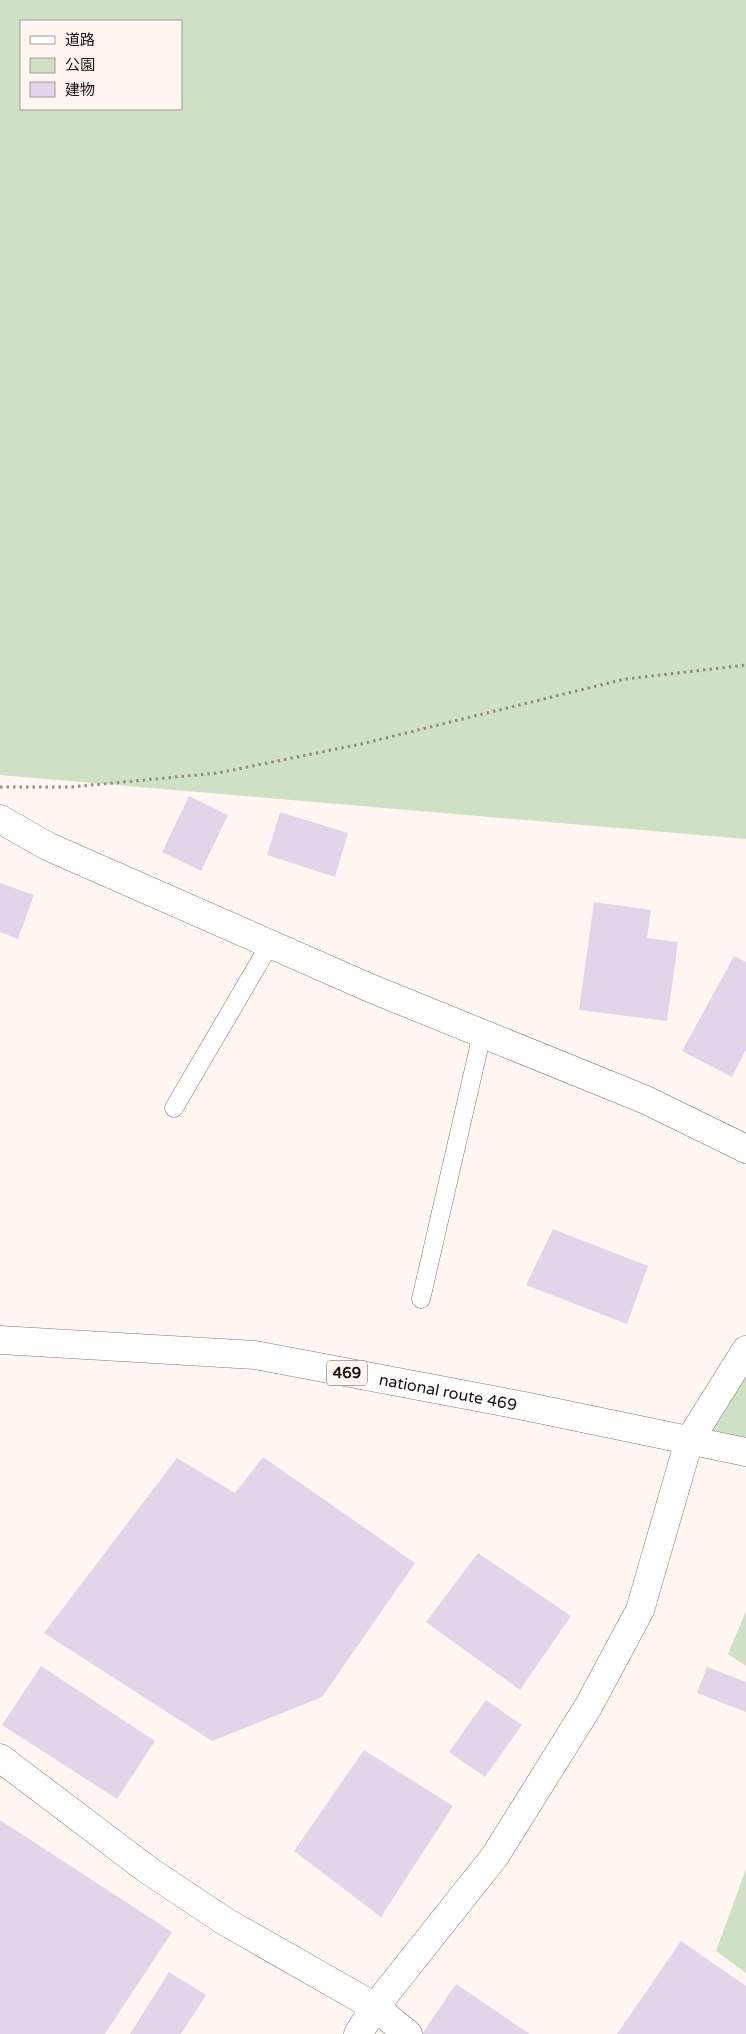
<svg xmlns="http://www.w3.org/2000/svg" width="746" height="2034" font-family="'Varela Round','Noto Sans JP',sans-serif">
<rect width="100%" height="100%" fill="#fff5f1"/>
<path fill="#cfe1c4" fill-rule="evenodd" d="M0 0H746V839L0 775ZM21 21H181V109H21Z
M746 1339V1450L689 1441Z
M746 1611V1666L728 1654Z
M746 1869V1973L716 1951Z"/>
<path fill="#e2d5e9" d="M189 796 228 815 201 871 162 852Z
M280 812 348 833 335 877 267 855Z
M0 883 34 895 18 939 0 932Z
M594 902 651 910 647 938 678 942 667 1021 579 1010Z
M734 956 746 962V1050L732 1077 682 1051Z
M553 1229 648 1266 627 1324 526 1285Z
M263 1457 415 1563 322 1697 212 1741 44 1633 177 1458 235 1493Z
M478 1553 571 1616 520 1690 426 1622Z
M41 1666 155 1741 117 1799 2 1725Z
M707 1667 746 1682V1712L697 1693Z
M486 1700 522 1725 485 1777 449 1752Z
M364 1750 453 1806 381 1917 294 1851Z
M0 1820 172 1932 105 2034H0Z
M681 1941 746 1986V2034H617Z
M169 1972 206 1995 181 2034H130Z
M456 1984 530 2034H422Z"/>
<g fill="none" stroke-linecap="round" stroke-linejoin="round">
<g stroke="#8b766e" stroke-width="19">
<path id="service" d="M174 1108 270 944
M421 1299 482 1034"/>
</g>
<g stroke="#8b766e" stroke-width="29">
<path id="minor" d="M0 819 47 846 370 988 646 1100 746 1149
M0 1758 148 1870 226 1922 375 2007 408 2034"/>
</g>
<g stroke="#8b766e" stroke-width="29">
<path id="tertiary" d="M358 2034 375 2007 495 1856 588 1707 640 1610 689 1441 746 1350"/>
</g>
<g stroke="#8b766e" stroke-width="29">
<g id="trunk">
<path id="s1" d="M0 1340 255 1355 524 1406 746 1452"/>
</g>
</g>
<path stroke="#958c88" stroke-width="3" stroke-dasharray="2.5 4" stroke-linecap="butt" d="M0 787H71L218 773 361 744 625 679 746 665"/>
<use href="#service" stroke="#fff" stroke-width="18"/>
<use href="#minor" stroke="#fff" stroke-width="28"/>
<use href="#tertiary" stroke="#fff" stroke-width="28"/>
<use href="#trunk" stroke="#fff" stroke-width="28"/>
</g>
<g text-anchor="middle" stroke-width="4" stroke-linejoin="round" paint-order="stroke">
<rect fill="#fff5f1" stroke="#5f5653" stroke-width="1" x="327" y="1360.5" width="40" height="25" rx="4"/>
<g font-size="15" font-weight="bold" fill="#1a120f">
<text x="347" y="1378">469</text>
</g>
<g font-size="16" fill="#1a120f" stroke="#fff5f1">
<text dy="6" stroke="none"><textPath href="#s1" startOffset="452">national route 469</textPath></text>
</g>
</g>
<rect x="20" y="20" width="162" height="90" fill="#fff5f1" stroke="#a39a97"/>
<rect x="30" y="36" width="25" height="8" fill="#ffffff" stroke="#a39a97"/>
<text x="65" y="45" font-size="15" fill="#1a120f">道路</text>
<rect x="30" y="58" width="25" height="15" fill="#cfe1c4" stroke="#a39a97"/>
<text x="65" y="70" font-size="15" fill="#1a120f">公園</text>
<rect x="30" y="82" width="25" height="15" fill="#e2d5e9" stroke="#a39a97"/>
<text x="65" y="95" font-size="15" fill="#1a120f">建物</text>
</svg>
